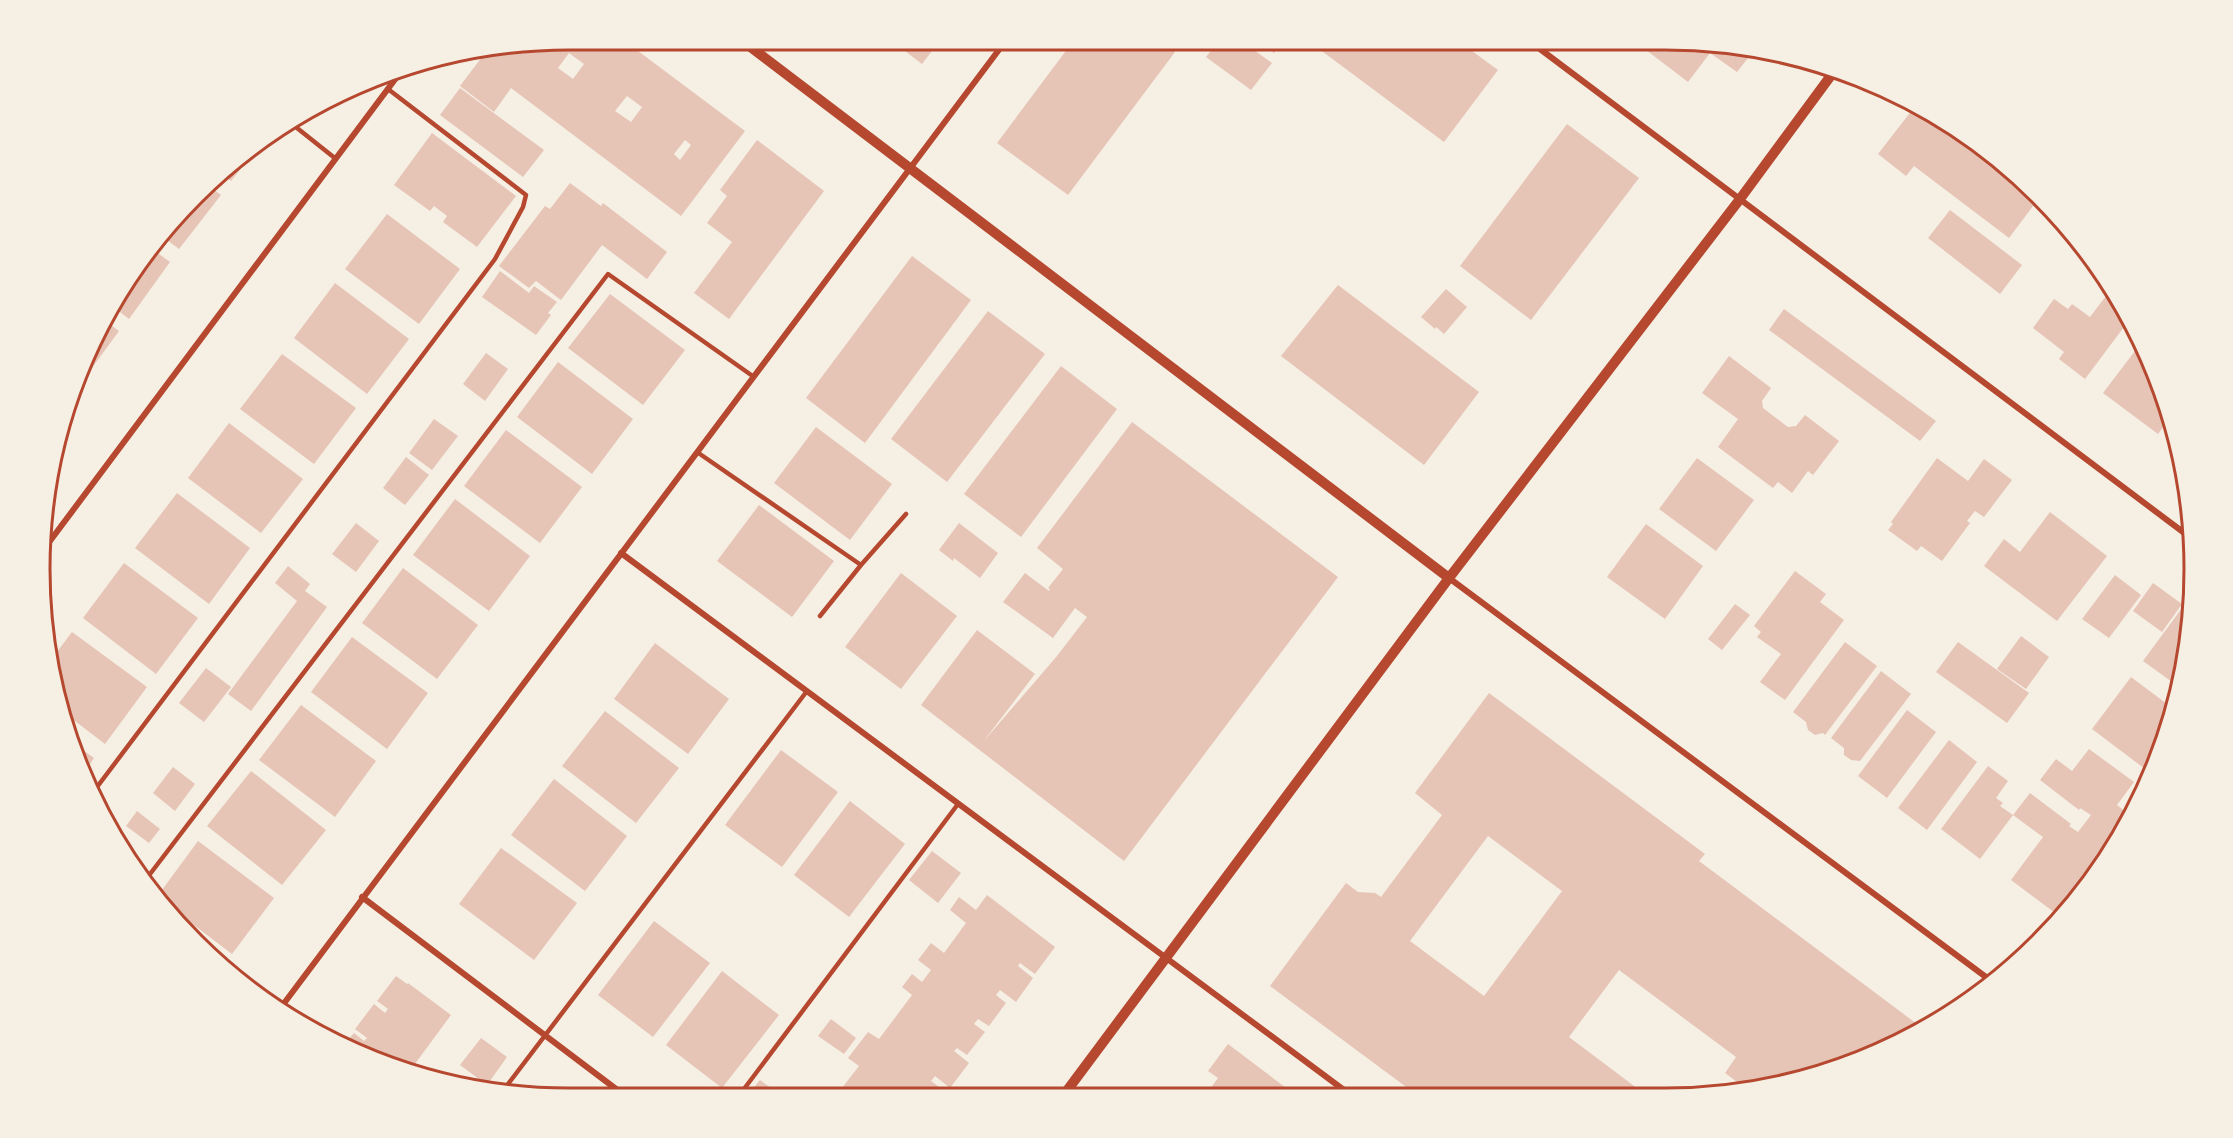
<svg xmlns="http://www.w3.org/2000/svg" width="2233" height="1138" font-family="Montserrat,sans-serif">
<rect width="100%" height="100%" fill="#f6efe4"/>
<path fill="#e6c5b7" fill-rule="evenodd" d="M569 39H622L745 131 681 216 511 88 494 112 460 86 485 53ZM569 53 584 64 573 79 558 68ZM627 96 642 107 631 122 615 111ZM685 140 691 145 680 160 674 154Z
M893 39H941L922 64 892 41Z
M1074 40H1158L1175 52 1068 195 997 143Z
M1219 40H1240L1272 63 1251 90 1206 57Z
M1255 40H1284L1274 53Z
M1307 40H1457L1498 70 1444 142Z
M1633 40H1694L1708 50 1714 43 1732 46 1748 58 1737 72 1710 53 1688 82Z
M460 88 544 150 523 177 440 115Z
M1916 105 1986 148 2039 198 2009 238 1914 166 1906 176 1878 154Z
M1567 124 1639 178 1531 320 1460 266Z
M432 133 516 196 477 247 443 222 447 216 434 206 430 211 394 185Z
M263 140 231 181 222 174 246 149Z
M757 140 824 191 729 319 694 293 732 242 707 223 727 196 720 190Z
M570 183 601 206 603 203 667 252 647 279 602 245 561 300 536 281 529 288 499 266 545 206 550 209Z
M210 187 221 195 179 249 163 237Z
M1950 210 2022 265 2000 294 1928 238Z
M387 214 460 269 419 324 345 269Z
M152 249 170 262 129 319 112 306 128 275Z
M912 256 971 300 865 443 806 398Z
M500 271 529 293 534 286 557 302 548 313 551 315 536 335 482 297Z
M335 283 409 339 367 394 294 338Z
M1338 285 1479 392 1424 465 1281 356Z
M2112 288 2123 304 2130 319 2085 379 2059 359 2064 352 2033 328 2054 299 2068 309 2072 304 2090 317Z
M1446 289 1467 307 1444 334 1436 327 1435 329 1421 317Z
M610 294 685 350 643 405 568 348Z
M1784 309 1936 421 1920 441 1769 330Z
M988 311 1045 354 947 482 891 439Z
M104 320 119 331 78 387 74 384 79 366Z
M2141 343 2166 398 2170 418 2158 434 2103 393Z
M486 353 508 369 485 401 463 384Z
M282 354 356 408 314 464 240 409Z
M1729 356 1771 388 1762 401 1763 408 1788 427 1796 426 1805 415 1839 441 1813 475 1808 471 1792 493 1778 482 1773 488 1718 447 1738 419 1702 393Z
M558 362 633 419 592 474 517 417Z
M1061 366 1117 409 1021 537 964 494Z
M434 419 458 436 432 470 409 453Z
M1132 422 1338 577 1124 861 921 705 977 630 1035 674 983 742 1057 656 1087 617 1075 608 1053 638 1003 602 1025 573 1049 591 1050 589 1048 588 1063 569 1037 548Z
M229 423 303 479 261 533 188 478Z
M816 427 892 484 850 540 774 483Z
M506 430 582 487 540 543 464 486Z
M406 457 429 475 405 505 383 488Z
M1697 458 1754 500 1716 551 1659 509Z
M1937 458 1968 481 1984 459 2012 480 1984 517 1975 511 1967 521 1970 523 1942 561 1921 546 1917 551 1888 530 1893 524 1891 522Z
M2180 459 2183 472 2184 476 2173 468Z
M177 493 250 548 209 604 135 548Z
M455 499 530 556 489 611 413 555Z
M759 505 834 561 792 617 717 561Z
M2050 512 2107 556 2057 621 1984 566 2004 539 2020 552Z
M356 523 379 541 356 572 332 554Z
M959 523 998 553 980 578 954 558 953 561 939 550Z
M1646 524 1703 566 1665 619 1607 577Z
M124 563 198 618 156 674 83 618Z
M288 566 310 584 305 591 327 607 251 711 228 694 297 601 275 583Z
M403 568 478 625 437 679 362 623Z
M1795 571 1826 594 1820 602 1844 620 1785 700 1760 682 1781 654 1757 637 1761 632 1754 626Z
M901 573 957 616 901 689 845 647Z
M2115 575 2141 595 2109 638 2082 619Z
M2153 583 2182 604 2162 632 2133 611Z
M1735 604 1750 615 1722 650 1708 639Z
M2182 608 2191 615 2179 687 2143 661Z
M72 632 147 687 105 744 67 715 50 661Z
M2021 636 2049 657 2026 689 1997 669Z
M352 637 428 693 387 749 311 692Z
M1845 642 1877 666 1825 735 1823 733 1815 735 1808 730 1806 722 1793 712Z
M1958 642 2029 693 2007 723 1936 672Z
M655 643 729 699 688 754 614 699Z
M206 668 231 687 204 722 179 703Z
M1881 671 1911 694 1860 761 1851 760 1844 755V748L1831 738Z
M2131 677 2175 710 2153 767 2149 772 2092 729Z
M1489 693 1705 854 1699 861 1921 1027 1867 1059 1748 1090 1725 1073 1736 1057 1619 970 1569 1037 1646 1095H1417L1270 986 1346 883 1358 892 1375 893 1381 897 1442 815 1415 793ZM1488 836 1562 891 1484 996 1410 941Z
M301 705 376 761 335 817 259 760Z
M1907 710 1936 732 1887 798 1858 776Z
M605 711 679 768 636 823 562 766Z
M1949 740 1977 762 1927 830 1898 808Z
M76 745 94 758 84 773 77 750Z
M2089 749 2134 782 2117 805 2131 816 2062 918 2011 880 2043 837 2013 815 2030 793 2071 824 2069 826 2078 832 2091 815 2080 808 2079 810 2040 780 2056 759 2072 771Z
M781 750 838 792 782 867 725 825Z
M1988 766 2008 781 1996 798 2003 803 2000 806 2013 815 1980 859 1941 829Z
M173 767 195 784 175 811 153 793Z
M251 771 326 830 282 885 207 826Z
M554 779 627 836 585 891 511 835Z
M850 801 905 844 849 917 794 875Z
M137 811 160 829 149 843 126 826Z
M198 841 274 898 232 954 165 903 159 894Z
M501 848 577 903 534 960 459 904Z
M932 851 961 873 938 903 909 880Z
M987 895 1055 947 1035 974 1020 963 1018 966 1033 978 1016 1002 1000 990 996 995 1006 1003 989 1026 978 1019 974 1024 985 1032 967 1055 957 1048 954 1051 969 1063 950 1088 935 1076 931 1081 942 1089 937 1097H835L859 1066 848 1058 868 1032 879 1039 912 995 902 987 912 974 922 982 931 970 918 960 931 943 944 953 966 923 950 910 959 897 976 910Z
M654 921 710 963 653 1037 598 995Z
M722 971 779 1015 722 1088 666 1045Z
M396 976 407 984 408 983 451 1015 409 1072 342 1047 354 1033 364 1041 367 1038 355 1029 374 1004 385 1013 388 1009 377 1001Z
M831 1019 856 1038 844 1054 818 1036Z
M481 1038 507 1057 487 1085 460 1065Z
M1228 1044 1290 1091 1287 1096H1205L1218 1078 1208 1071Z
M760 1080 783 1097H746Z
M520 1086 536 1098 514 1094Z"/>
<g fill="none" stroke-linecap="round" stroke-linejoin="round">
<path stroke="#b5482f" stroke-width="4.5" d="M292 124 336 159
M697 452 861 565 906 514
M820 616 861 565
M91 795 495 259 523 207 526 195 388 89
M147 878 608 274 754 377
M502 1092 807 691
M738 1097 958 804"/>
<path stroke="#b5482f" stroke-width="6" d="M1528 40 2191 538
M47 545 405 66
M621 553 1352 1096
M1449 578 1994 983
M362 897 628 1098
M282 1006 1007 39"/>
<path stroke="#b5482f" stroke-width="10" d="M740 39 1449 578
M1063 1096 1449 578 1740 199 1835 70"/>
</g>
<path d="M0 0H2233V1138H0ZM569 50H1665A519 519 0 0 1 2184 569V569A519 519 0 0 1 1665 1088H569A519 519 0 0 1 50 569V569A519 519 0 0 1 569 50Z" fill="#f6efe4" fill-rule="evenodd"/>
<path fill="none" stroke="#b5482f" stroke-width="3" d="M569 50H1665A519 519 0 0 1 2184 569V569A519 519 0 0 1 1665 1088H569A519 519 0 0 1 50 569V569A519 519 0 0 1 569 50Z"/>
</svg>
